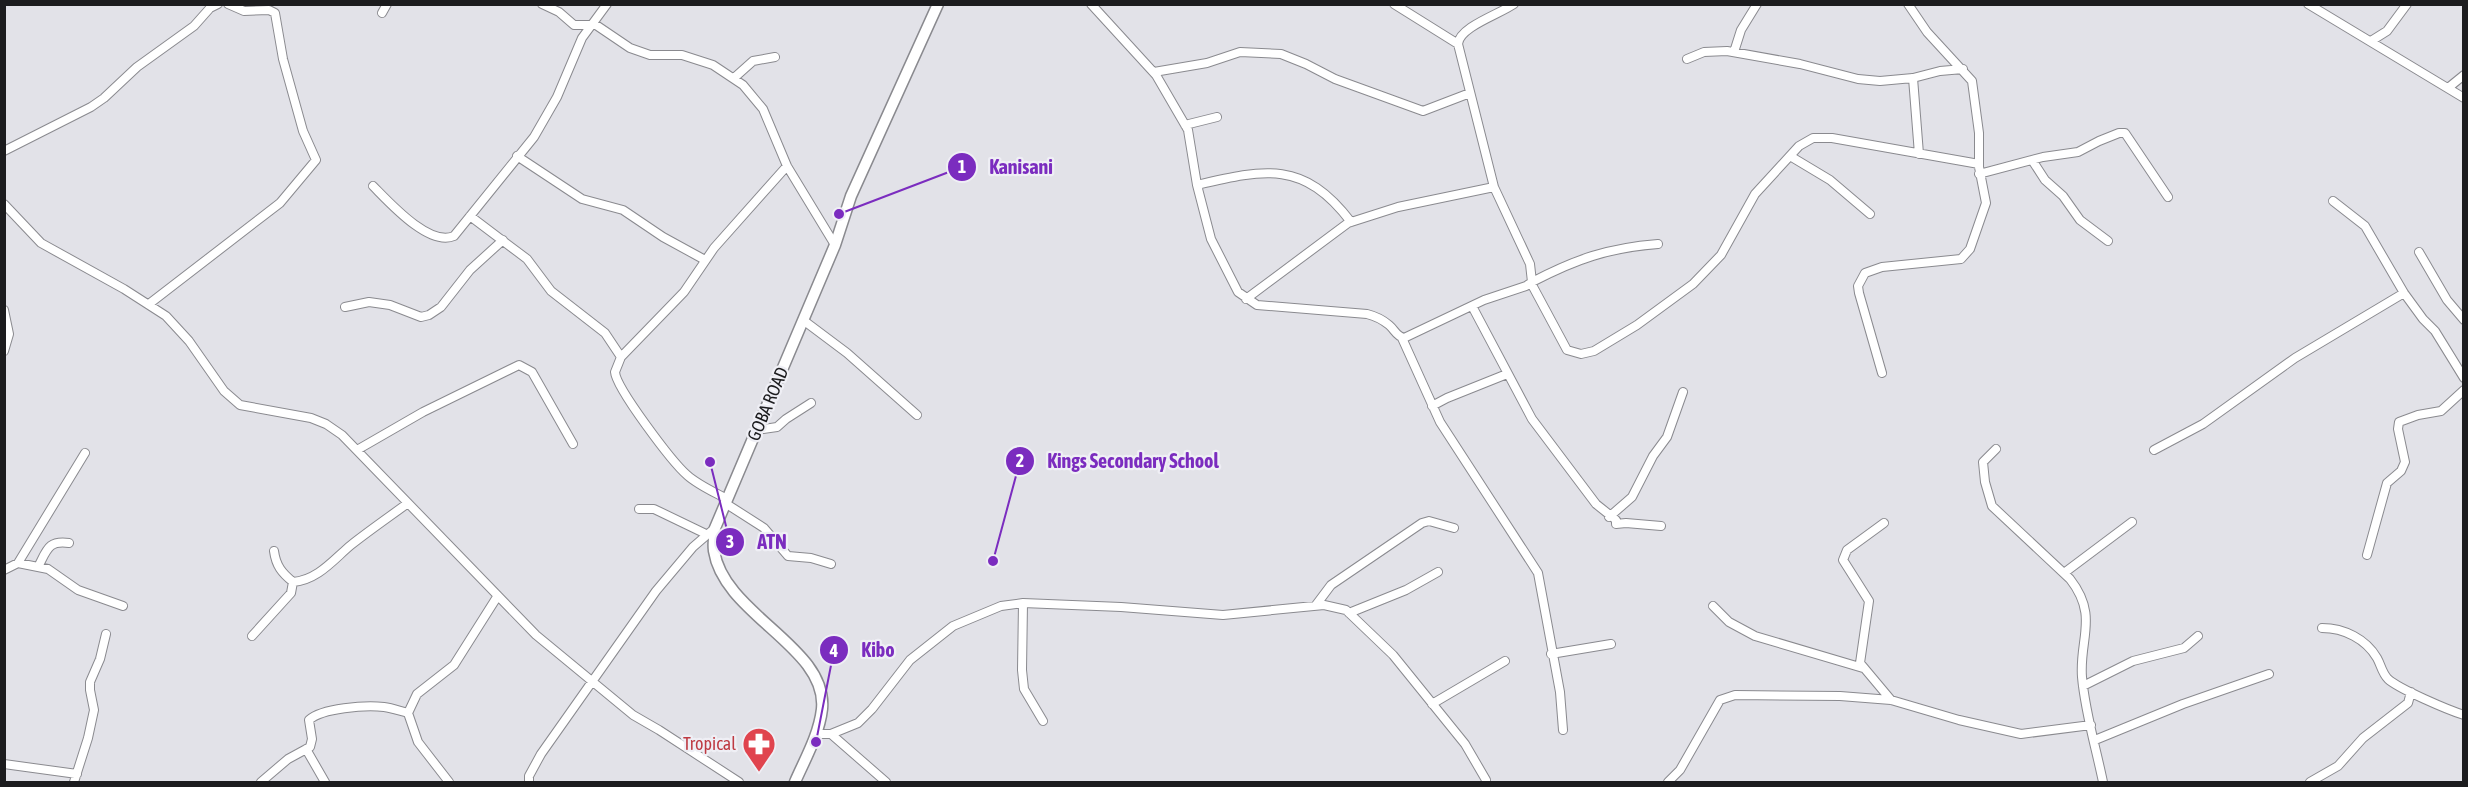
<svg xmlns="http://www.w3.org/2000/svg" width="2468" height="787" font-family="'Asap Condensed',sans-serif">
<rect width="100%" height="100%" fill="#e2e2e8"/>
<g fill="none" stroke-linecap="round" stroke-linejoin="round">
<g stroke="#8a8a8f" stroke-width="10">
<path id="minor" d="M542 4 559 12 574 25H596L630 48 650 55H682L713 65 743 85 763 109 787 166 835 245
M1091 4 1156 75 1188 130 1197 185 1211 239 1238 292 1257 305 1367 314C1375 316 1383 320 1389 325 1395 330 1396 336 1404 338L1484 300 1526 286 1532 282 1530 264 1494 187 1458 44C1459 27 1500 14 1514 4
M1394 4 1458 44
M2308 4 2464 98
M382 13 387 4
M2371 41 2387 31 2407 4
M1734 52 1741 30 1757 4
M1687 59 1704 52 1727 51 1800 64 1858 79 1880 81 1913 78 1940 71 1963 69
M1154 72 1207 63 1240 52 1281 54 1306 64 1335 79 1423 111 1470 93
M734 78 753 61 775 57
M1913 78 1919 154
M2448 88 2464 75
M1185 125 1217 117
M4 151 91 107 104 98 137 67 194 26 210 8 218 4
M517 156 582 199 623 210 663 237 705 260
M1790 156 1830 180 1870 214
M2032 160 2045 180 2063 196 2080 220 2108 241
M1979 174 2043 157 2078 152 2099 141 2119 133H2125L2168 197
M1197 185C1265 169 1304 160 1351 222
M373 186C389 202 429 247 454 236L534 137 557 97 582 38 607 4
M2333 201 2365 226 2404 293 2423 319 2435 331 2464 378
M4 204 41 243 124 289 166 316 189 341 224 391 240 405 311 418 326 424 342 435 536 635 633 715 659 730 739 782
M470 216 527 259 551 291 605 333 621 357
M2419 252 2447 300 2464 320
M1532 282C1576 259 1608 248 1658 244
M1531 283 1567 350 1581 354 1594 351 1637 325 1693 284 1721 255 1755 194 1799 146 1813 138H1832L1979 164
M1246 299 1348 223 1398 207 1494 187
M149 304 280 203 316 160 303 131 283 59 275 13 269 10 244 11 228 4
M1472 306 1532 419 1596 504 1616 520V524L1626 523 1661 526
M345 307 369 302 390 305 421 317 429 315 441 307 470 270 503 240
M4 310 9 334 4 351
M803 320 847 353 917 415
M1402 338 1440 422 1538 573 1560 692 1563 730
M1882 373 1859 293 1858 286 1865 273 1882 267 1961 259 1970 249 1986 203 1979 167V133L1972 81 1927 32 1908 4
M1432 406 1447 398 1507 374
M757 430 777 427 786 419 811 403
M1996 449 1983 462 1985 482 1992 506 2070 579C2099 616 2079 639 2082 677 2085 712 2096 748 2103 782
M357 450 423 412 519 365 532 372 573 444
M2154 450 2203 424 2295 358 2404 293
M727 499C714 492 698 485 687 475 672 462 616 388 615 372L621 357 684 292 714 248 787 166
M725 503 764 528 788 556 811 558 831 564
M639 509H654L706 534
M1609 517 1632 497 1653 456 1667 437 1683 392
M1884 523 1847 550 1843 560 1869 601 1860 663 1891 700
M274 551C276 566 282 573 293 582 318 580 334 559 351 545 370 530 389 517 408 503
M2367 555 2387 483 2401 471 2405 462 2398 429 2399 422 2418 415 2441 411 2464 390
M18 563 85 453
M38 567C47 550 48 540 69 543
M4 570 18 563 48 569 78 590 123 606
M2064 573 2132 522
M1023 603 1022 670 1024 689 1043 721
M1316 605 1331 585 1422 523 1429 521 1454 528
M1713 606 1729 622 1755 636 1863 668
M1349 613 1406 590 1438 572
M2322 628C2344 628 2366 639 2377 658 2381 665 2382 673 2388 679 2399 689 2448 710 2464 715
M252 636 291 593 293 582
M1551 654 1611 644
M2083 686 2133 661 2184 648 2198 636
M1432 704 1505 661
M816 734H831L858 723 872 709 910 660 953 626 1001 606 1023 603 1121 607 1223 615 1324 605 1346 610 1393 655 1465 744 1486 780
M831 734 886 782
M2095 740 2183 704 2269 674
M306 749 325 782
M4 764 77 774
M74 782 88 738 94 710 90 690V682L100 659 106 634
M261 782 288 759 310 747 312 739 309 720C322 708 365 705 384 707 392 708 400 711 408 713
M449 782 418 742 408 713 417 694 454 665 497 597
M529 782V776L541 754 656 591 693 547 715 528
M1668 782 1680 770 1720 700 1735 695 1840 696 1891 700 1959 720 2021 734 2091 725
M2310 782 2338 766 2363 738 2408 703 2411 692"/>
</g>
<g stroke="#8a8a8f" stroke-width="13">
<path id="secondary" d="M795 782C805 759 819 735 822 709 828 647 724 615 714 551 713 543 714 535 715 528L835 245 851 196 938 4"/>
</g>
<use href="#minor" stroke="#fff" stroke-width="8"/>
<use href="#secondary" stroke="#fff" stroke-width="10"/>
</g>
<defs>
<g id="pharmacy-pin" transform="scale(1.725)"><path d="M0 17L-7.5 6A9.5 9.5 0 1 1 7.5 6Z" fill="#e0444e" stroke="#efeff5"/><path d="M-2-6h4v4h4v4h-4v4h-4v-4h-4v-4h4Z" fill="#fff"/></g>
</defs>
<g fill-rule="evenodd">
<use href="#pharmacy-pin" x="759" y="744"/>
</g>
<g text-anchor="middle" stroke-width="4.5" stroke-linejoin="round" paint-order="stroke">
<g font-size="18" fill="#1c1c1e" stroke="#efeff5">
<text transform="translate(768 404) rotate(-67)" y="6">GOBA ROAD</text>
</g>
<g font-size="18" fill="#be3a42" stroke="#efeff5" text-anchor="end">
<text x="736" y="750">Tropical</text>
</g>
</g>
<path fill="none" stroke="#7b2cbf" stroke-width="2" d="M839 214L962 167M993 561L1020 461M710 462L730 542M816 742L834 650"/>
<g fill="#7b2cbf" stroke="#efeff5" stroke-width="2">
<circle cx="839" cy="214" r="6"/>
<circle cx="993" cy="561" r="6"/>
<circle cx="710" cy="462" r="6"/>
<circle cx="816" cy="742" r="6"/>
<circle cx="962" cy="167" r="15"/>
<circle cx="1020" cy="461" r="15"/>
<circle cx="730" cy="542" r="15"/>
<circle cx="834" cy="650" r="15"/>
</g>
<g font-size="18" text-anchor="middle" font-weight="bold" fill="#fff">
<text x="962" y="173">1</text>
<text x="1020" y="467">2</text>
<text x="730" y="548">3</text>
<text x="834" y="657">4</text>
</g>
<g font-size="20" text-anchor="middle" font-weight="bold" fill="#7b2cbf" stroke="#efeff5" stroke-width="4.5" stroke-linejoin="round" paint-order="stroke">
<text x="1021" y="174">Kanisani</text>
<text x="1133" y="468">Kings Secondary School</text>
<text x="772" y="549">ATN</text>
<text x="878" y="657">Kibo</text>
</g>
<rect width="2468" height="787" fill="none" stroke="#1c1c1e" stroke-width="12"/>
</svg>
